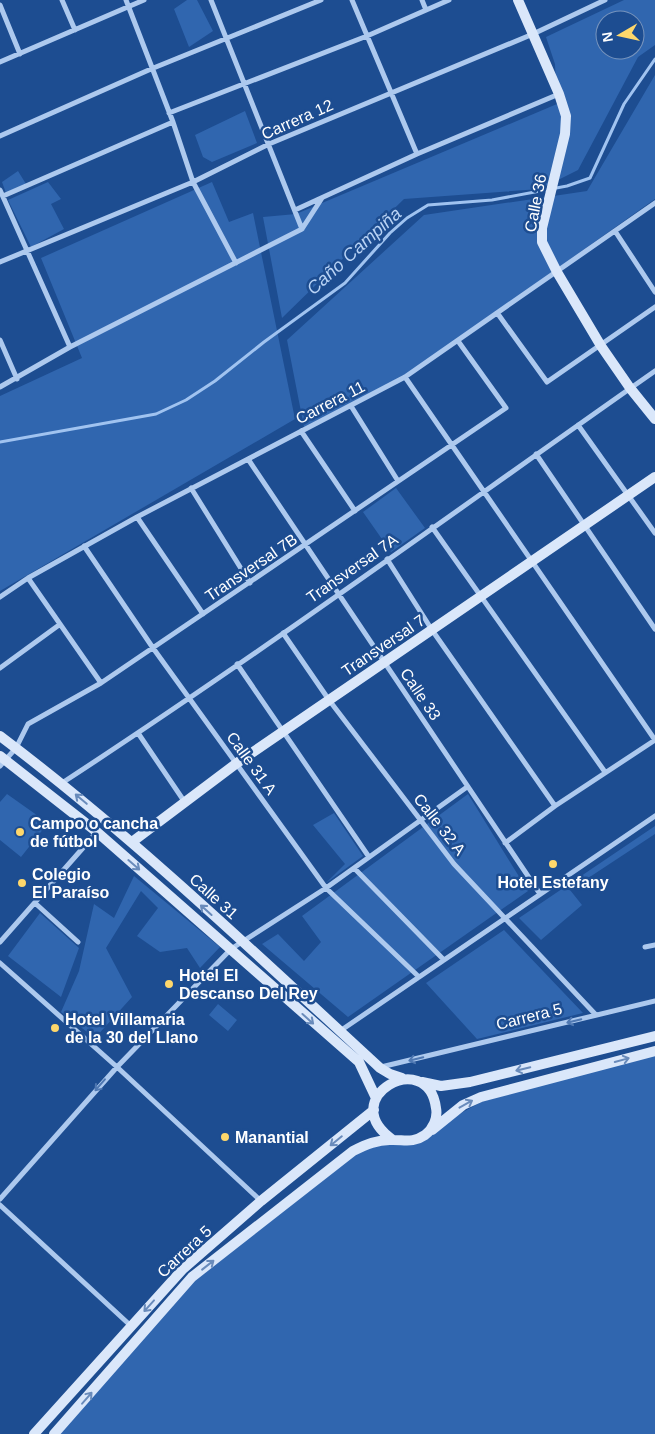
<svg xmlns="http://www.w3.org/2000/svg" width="655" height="1434" font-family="Helvetica,sans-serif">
<rect width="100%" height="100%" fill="#1d4d91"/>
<path fill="#3066af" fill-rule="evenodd" d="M187 0H197L213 31 189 47 174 9Z
M624 0H655V45L638 57 578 170 540 189 404 199 282 318 263 217 296 214 557 104 555 64 546 37ZM605 20H635V50H605Z
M655 75V199L411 372 304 427 287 340 424 215 587 191Z
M245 111 257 143 212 162 203 157 195 135Z
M18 171 26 184 6 193 2 182Z
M48 182 61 199 51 204 64 229 31 247 8 200Z
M212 182 229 222 253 213 295 419 0 591V396L82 358 41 258Z
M396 488 425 528 391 552 363 512Z
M7 794 48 823 21 857 0 840V802Z
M468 794 528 891 348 1017 262 944 278 934 304 961 321 942 302 916Z
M334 813 363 856 326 883 345 864 313 825Z
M655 826V834L570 890 582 905 541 940 519 918Z
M134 876 220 947 200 968 187 948 160 952 137 936 158 908 141 891 106 948 132 997 95 1038 61 1012 79 971 94 904 114 918Z
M40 913 79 948 61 997 8 956Z
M504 930 583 1013 477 1039 426 983Z
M218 1004 237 1020 228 1031 209 1015Z
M655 1055V1434H60L195 1279 354 1153C371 1146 385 1142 403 1145L483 1101Z"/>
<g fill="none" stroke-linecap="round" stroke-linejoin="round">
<path stroke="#a0c3f0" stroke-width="3" d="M0 442 156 414 186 400 215 381 264 342 345 283 390 233 407 218 428 205 492 200 567 186 590 178 624 104 655 59"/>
<path stroke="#adc9ee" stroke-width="5" d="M62 0 75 30
M126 0 173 122 193 182 236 263
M211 0 302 229
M352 0 417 154
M422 0 426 10
M0 5 20 54
M0 62 144 0
M169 113 367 36 449 0
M0 136 151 69 321 0
M0 190 70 347
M3 196 173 122
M295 210 417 154 559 94
M615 231 655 292
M0 262 193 182 269 144 533 34 605 0
M498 314 547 382 655 307
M0 340 17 379
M405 377 655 740
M0 387 70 347 302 229 322 198
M351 406 398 481
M578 425 655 533
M301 431 355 511
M536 454 655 629
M248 459 540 894
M191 488 250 583
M137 517 203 614
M432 527 605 772
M84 546 153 648 326 888 419 977
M387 559 432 630 555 806
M28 578 101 683
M0 597 28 578 137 517 405 377 655 203
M283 633 329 700 454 864 596 1015
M237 664 369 857
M0 668 59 625
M138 733 184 801
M0 766 16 748 28 724 101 683 506 408 458 341
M62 783C263 652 458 509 655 371
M505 843 555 806 655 740
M354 868 444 960
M35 903 78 942
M0 942 97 832
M645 947 655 945
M0 963 117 1067 261 1201
M340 1031 655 816
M381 1067 655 1001
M0 1199 117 1067 231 949 326 888 467 787
M0 1205 131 1326"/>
<path stroke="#dae7fa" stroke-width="10" d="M518 0 559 94 566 116 565 134 542 228V242L557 272 601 346 630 388 655 419
M0 736C134 837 256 954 380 1068L390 1074 402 1078
M0 756 97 832 359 1062 376 1098
M132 842 237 763 655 477
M422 1082 441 1086 470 1082 655 1036
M432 1130 463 1105 481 1097 655 1051
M34 1434 183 1269 261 1201 374 1110
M54 1434 192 1277 353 1151C365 1145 378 1139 393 1140 406 1140 413 1143 425 1135 433 1129 438 1118 436 1108 428 1046 333 1098 393 1140"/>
</g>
<defs><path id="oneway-shaft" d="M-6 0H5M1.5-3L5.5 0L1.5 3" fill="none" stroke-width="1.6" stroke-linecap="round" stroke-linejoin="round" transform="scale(1.25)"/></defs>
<g stroke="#698bbb">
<use href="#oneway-shaft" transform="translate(81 799) rotate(-140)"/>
<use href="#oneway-shaft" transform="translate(134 865) rotate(41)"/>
<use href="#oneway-shaft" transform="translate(206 910) rotate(-138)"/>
<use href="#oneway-shaft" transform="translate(308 1019) rotate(42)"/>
<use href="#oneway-shaft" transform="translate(622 1060) rotate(-15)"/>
<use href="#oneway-shaft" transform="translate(523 1069) rotate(166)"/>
<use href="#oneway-shaft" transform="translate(466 1104) rotate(-29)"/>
<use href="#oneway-shaft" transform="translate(336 1141) rotate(141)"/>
<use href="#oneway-shaft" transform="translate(208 1265) rotate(-38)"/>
<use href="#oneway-shaft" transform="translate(149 1306) rotate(132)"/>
<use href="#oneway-shaft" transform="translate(87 1398) rotate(-49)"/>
</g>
<g stroke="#4f78b2">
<use href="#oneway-shaft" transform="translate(574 1021) rotate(166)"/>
<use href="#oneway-shaft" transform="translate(416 1059) rotate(166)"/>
<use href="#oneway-shaft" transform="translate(100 1085) rotate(131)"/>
</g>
<g fill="#fed76b" stroke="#1d4d91" stroke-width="2">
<circle cx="20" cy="832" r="5"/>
<circle cx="553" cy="864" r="5"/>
<circle cx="22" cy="883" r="5"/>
<circle cx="169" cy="984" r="5"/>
<circle cx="55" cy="1028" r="5"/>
<circle cx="225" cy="1137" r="5"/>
</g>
<g text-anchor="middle" stroke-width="5" stroke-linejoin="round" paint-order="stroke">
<g font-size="16" fill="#fff" stroke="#1d4d91">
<text transform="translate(297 119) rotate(-24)" y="6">Carrera 12</text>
<text transform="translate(535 203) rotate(-79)" y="6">Calle 36</text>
<text transform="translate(330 402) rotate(-27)" y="6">Carrera 11</text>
<text transform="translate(251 567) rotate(-34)" y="6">Transversal 7B</text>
<text transform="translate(352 568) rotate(-35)" y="6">Transversal 7A</text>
<text transform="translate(383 645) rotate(-34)" y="6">Transversal 7</text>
<text transform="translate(421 694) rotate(56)" y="6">Calle 33</text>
<text transform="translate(252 763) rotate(54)" y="6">Calle 31 A</text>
<text transform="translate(440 824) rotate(52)" y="6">Calle 32 A</text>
<text transform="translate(214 896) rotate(42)" y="6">Calle 31</text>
<text transform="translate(529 1016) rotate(-14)" y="6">Carrera 5</text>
<text transform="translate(184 1251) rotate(-43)" y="6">Carrera 5</text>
</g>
<g font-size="16" font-weight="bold" fill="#fff" stroke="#1d4d91" text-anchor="start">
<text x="30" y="829">Campo o cancha<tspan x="30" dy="18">de fútbol</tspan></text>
<text x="32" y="880">Colegio<tspan x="32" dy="18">El Paraíso</tspan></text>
<text x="553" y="888" text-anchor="middle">Hotel Estefany</text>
<text x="179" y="981">Hotel El<tspan x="179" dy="18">Descanso Del Rey</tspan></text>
<text x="65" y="1025">Hotel Villamaria<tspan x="65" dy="18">de la 30 del Llano</tspan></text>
<text x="235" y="1143">Manantial</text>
</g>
<g font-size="18" font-style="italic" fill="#b9d3f5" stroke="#1d4d91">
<text transform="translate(354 251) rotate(-42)" y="6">Caño Campiña</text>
</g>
</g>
<g transform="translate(620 35) rotate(261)"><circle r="24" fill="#1d4d91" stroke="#7794bd"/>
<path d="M0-4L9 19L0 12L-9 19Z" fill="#fed76b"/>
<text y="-8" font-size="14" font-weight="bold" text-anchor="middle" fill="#ffffff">N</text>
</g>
</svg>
